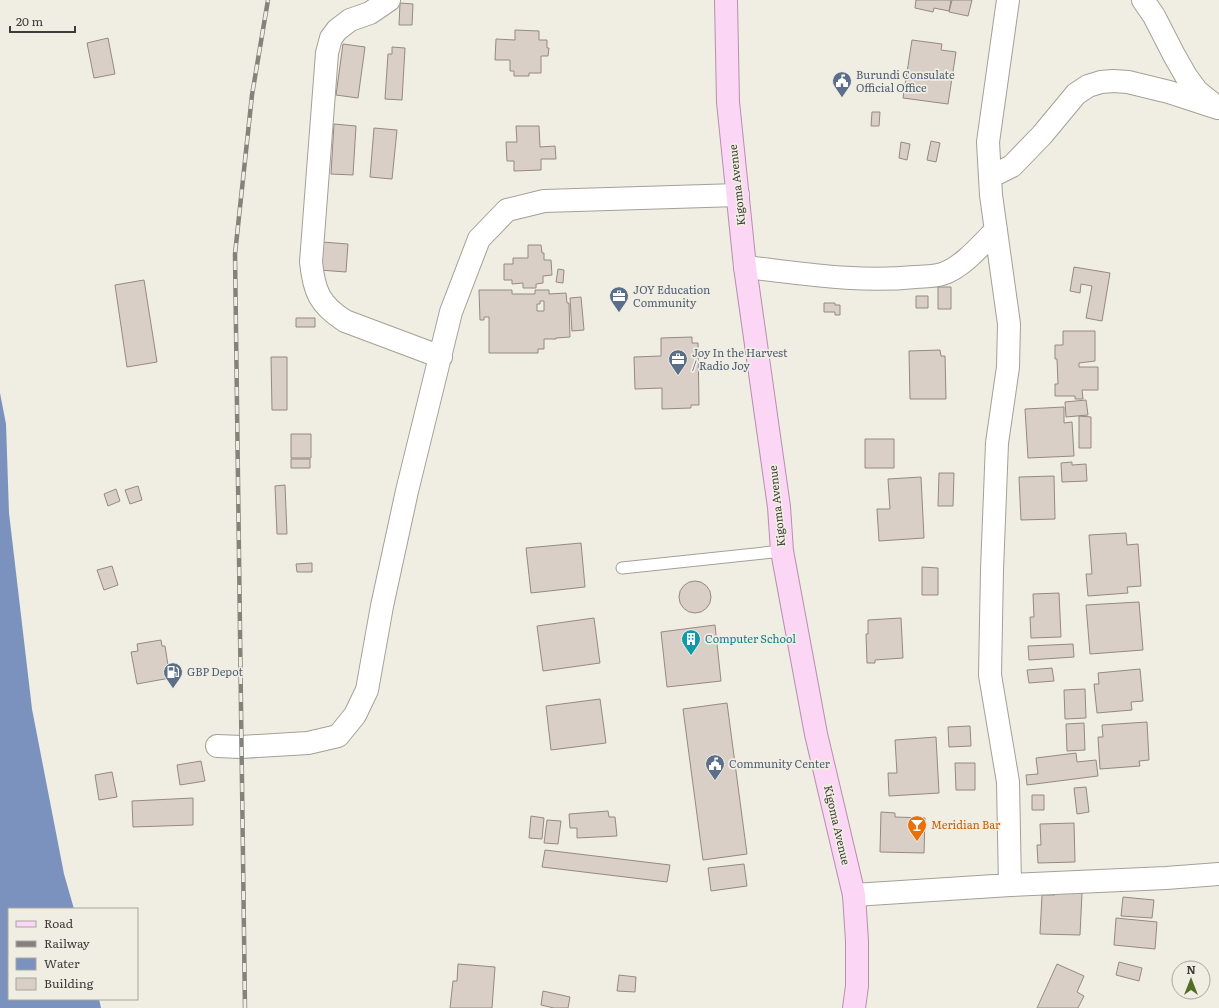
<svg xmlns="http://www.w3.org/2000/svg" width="1219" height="1008" font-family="Literata,serif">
<rect width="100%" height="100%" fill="#f0ede2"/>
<path fill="#7a92bd" d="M0 393 6 424 9 513 32 709 64 874 74 909H9V999H99L101 1008H0Z"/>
<path fill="#d9cfc7" stroke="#948a83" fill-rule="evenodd" d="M916 0H951L949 11 934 8 933 12 915 8Z
M952 0H972L968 16 949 12Z
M400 3 413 4 412 25H399Z
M515 30 539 31V40H547V48H549L548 56H541V73H529V76H514V71H510V60H495L496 39 515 40Z
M108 38 115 74 94 78 87 43Z
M912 40 942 44 941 50 956 52 948 104 903 98Z
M343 44 365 47 358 98 336 95Z
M392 47 405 48 402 100 385 99 388 54H392Z
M872 112H880L879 126H871Z
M334 124 356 126 353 175 331 174Z
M516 126H539L540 147 555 146 556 159H541V170L514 171V161H507L506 142H517Z
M374 128 397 130 392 179 370 177Z
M931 141 940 143 936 162 927 160Z
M901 142 910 144 907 160 899 158Z
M322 242 348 244 346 272 320 270Z
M528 245H541L542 253H544V260H551L552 275 543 276V283L536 284V288H523V283L512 284V280H504V264H513V258H528Z
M1074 267 1110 273 1102 321 1086 318 1092 286 1081 284 1080 293 1070 291Z
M558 269 564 270 563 283 556 282Z
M144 280 157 362 127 367 115 285Z
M938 287H951V309H938Z
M479 290H512V294H535V290H549V294L566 293 567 303H569L570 337 556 338V339H544V349H538V353H489V317H484V320H480ZM540 301H544V311H537V304H540Z
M916 296H928V308H916Z
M581 297 584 330 572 331 570 298Z
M824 303H835V305H840V315H835V312H824Z
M296 318H315V327H296Z
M1063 331H1095V361L1079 363V367H1098V390H1082L1083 399H1075V396H1055V384H1058L1057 359H1055V345H1063Z
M692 337V343H698L699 405H691V408L662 409V388L635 389 634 357 661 356V338Z
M940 350 941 356H945L946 399H910L909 351Z
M271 357H287V410H272Z
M1086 400 1088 415 1066 417 1065 402Z
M1064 407V423L1072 422 1074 456 1028 458 1025 409Z
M1079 416 1091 417V448H1079Z
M291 434H311V458H291Z
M865 439H894V468H865Z
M291 459H310V468H291Z
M1072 462V465L1086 464 1087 481 1062 482 1061 463Z
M939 473H954L953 506H938Z
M1054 476 1055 519 1021 520 1019 477Z
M921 477 924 538 879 541 877 509H890L888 479Z
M285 485 287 534H277L275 486Z
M138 486 142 500 130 504 125 490Z
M116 489 120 501 108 506 104 494Z
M1126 533 1127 545 1138 544 1141 586 1127 587 1128 593 1088 596 1086 574H1092L1089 535Z
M581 543 585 587 531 593 526 548Z
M312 563V572H297L296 564Z
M112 566 118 585 104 590 97 570Z
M922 567 938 568V595H922Z
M679 597a16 16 0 1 1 32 0a16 16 0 1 1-32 0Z
M1059 593 1061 637 1031 638 1030 617H1034L1033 594Z
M1139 602 1143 650 1090 654 1086 605Z
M594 618 600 663 543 671 537 626Z
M901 618 903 658 875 660V663H867L866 634H868V620Z
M715 625 721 681 667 687 661 632Z
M161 640 162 646H165L170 678 137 684 131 652 138 651 137 644Z
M1073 644 1074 657 1029 660 1028 646Z
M1052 668 1054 681 1029 683 1027 670Z
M1140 669 1143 701 1131 702 1132 710 1097 713 1094 684H1099L1098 673Z
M1085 689 1086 718 1065 719 1064 690Z
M600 699 606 743 551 750 546 706Z
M727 703 747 854 703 860 683 709Z
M1147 722 1149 760 1139 761 1140 766 1100 769 1098 737H1103L1102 725Z
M1084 723 1085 750 1067 751 1066 724Z
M970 726 971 746 949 747 948 727Z
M936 737 939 793 889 796 888 773H897L895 740Z
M1076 753 1077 762 1096 760 1098 776 1027 785 1026 775 1038 774 1036 758Z
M201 761 205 781 180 785 177 765Z
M955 763H975V790H956Z
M112 772 117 797 99 800 95 775Z
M1086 787 1089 812 1077 814 1074 788Z
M1032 795H1044V810H1032Z
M193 798V825L133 827 132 801Z
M608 811 609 817H615L617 836 577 838V828H570L569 814Z
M881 812 895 813V817L925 818 924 853 880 852Z
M531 816 544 818 542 839 529 838Z
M547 820 561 821 558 844 544 843Z
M1074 823 1075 862 1038 863 1037 845H1041L1040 824Z
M545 850 670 865 667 882 542 867Z
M744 864 747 886 711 891 708 868Z
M1055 886 1082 893 1080 935 1040 934 1042 895H1055Z
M1123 897 1154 900 1152 918 1121 916Z
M1116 918 1157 922 1155 949 1114 945Z
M1119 962 1142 968 1139 981 1116 975Z
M458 964 495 967 492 1008H450L453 981H457Z
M1057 964 1084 976 1077 992 1084 996 1078 1008H1037Z
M619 975 636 977 635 992 617 991Z
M543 991 570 997 568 1008H554L541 1005Z"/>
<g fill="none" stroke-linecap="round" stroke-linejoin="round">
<g stroke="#a3a196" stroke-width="13">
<path id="service" d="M622 568 782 551"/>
</g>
<g stroke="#a3a196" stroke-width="24">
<path id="minor" d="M389 0 370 13 350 20 337 30 331 38 327 53 311 262C314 292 320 305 345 321L441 357
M1008 0 988 142 991 195 1009 324 1008 367 997 443 992 570 990 675 1008 782 1010 885
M1143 0 1154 16 1174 55 1186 76 1197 91 1213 104
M990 177 1012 166 1042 135 1076 94 1088 86 1101 82 1113 81 1128 82 1169 92 1218 108
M745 267C801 273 858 283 915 277 923 276 934 277 942 274 962 268 982 244 996 230
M217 746 241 747 308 743 338 736 355 715 367 690 382 606 407 491 451 312 479 239 507 210 544 201 738 195
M854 895 1010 885 1166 878 1219 874"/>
</g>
<g stroke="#b78eaf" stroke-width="24">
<path id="primary" d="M726 0 728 102 745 267 779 507 782 551 816 734 854 895 857 941V986L854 1008"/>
</g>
<use href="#service" stroke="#fff" stroke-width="11"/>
<use href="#minor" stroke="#fff" stroke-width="22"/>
<use href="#primary" stroke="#fbd6f5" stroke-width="22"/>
<g stroke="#84827c" stroke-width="4.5">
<path id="rail" d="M245 1008 235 254 252 95 268 0"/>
</g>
<use href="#rail" stroke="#f0ede2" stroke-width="3" stroke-dasharray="9" stroke-linecap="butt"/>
</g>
<defs>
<g id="civic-pin" transform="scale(1)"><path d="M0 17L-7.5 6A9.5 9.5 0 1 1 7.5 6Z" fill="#5c6f8a" stroke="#f0ede2"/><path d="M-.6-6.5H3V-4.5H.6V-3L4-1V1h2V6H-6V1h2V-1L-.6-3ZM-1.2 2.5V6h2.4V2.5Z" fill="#fff"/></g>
<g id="office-pin" transform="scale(1)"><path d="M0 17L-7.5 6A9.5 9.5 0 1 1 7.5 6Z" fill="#5c6f8a" stroke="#f0ede2"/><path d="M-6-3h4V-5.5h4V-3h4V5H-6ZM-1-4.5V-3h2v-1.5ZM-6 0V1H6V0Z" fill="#fff"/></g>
<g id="building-pin" transform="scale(1)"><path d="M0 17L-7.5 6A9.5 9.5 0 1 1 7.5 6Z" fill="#0f9aa8" stroke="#f0ede2"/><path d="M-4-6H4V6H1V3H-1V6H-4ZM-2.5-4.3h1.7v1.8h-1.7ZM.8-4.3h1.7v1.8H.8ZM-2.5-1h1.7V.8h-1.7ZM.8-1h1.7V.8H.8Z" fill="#fff"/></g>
<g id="fuel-pin" transform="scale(1)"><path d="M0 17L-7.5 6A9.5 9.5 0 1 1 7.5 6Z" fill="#5c6f8a" stroke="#f0ede2"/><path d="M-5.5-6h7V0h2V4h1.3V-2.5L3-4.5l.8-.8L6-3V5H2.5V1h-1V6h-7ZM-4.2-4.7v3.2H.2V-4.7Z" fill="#fff"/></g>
<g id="bar-pin" transform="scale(1)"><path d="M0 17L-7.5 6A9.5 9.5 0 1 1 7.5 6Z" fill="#e8710a" stroke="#f0ede2"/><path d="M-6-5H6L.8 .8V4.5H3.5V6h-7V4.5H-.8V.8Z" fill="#fff"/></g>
</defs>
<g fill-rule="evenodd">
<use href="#civic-pin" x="842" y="81"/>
<use href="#office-pin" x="619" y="296"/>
<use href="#office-pin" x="678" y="359"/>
<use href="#building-pin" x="691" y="639"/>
<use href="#fuel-pin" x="173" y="672"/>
<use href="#civic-pin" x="715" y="764"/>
<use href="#bar-pin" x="917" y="825"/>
</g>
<g text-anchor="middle" stroke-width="3.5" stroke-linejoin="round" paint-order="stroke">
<g font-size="11" fill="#4e5e75" stroke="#f0ede2" text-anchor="start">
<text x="856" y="79">Burundi Consulate<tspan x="856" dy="13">Official Office</tspan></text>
<text x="633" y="294">JOY Education<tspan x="633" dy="13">Community</tspan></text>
<text x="692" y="357">Joy In the Harvest<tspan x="692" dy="13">/ Radio Joy</tspan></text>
<text x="187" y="676">GBP Depot</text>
<text x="729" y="768">Community Center</text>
</g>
<g font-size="11" fill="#3d3c38" stroke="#f0ede2">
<text transform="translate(737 185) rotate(-96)" y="4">Kigoma Avenue</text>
<text transform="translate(777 506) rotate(-96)" y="4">Kigoma Avenue</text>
<text transform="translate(837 825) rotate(77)" y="4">Kigoma Avenue</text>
</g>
<g font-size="11" fill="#0d838f" stroke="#f0ede2" text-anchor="start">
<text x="705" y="643">Computer School</text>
</g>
<g font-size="11" fill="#c56008" stroke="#f0ede2" text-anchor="start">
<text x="931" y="829">Meridian Bar</text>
</g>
</g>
<rect x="8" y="908" width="130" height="92" fill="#f0ede2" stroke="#a8a69e"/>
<rect x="16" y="921" width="20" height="6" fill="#fbd6f5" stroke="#a8a69e"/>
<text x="44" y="928" font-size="12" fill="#3d3c38">Road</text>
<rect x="16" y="941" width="20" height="6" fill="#84827c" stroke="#a8a69e"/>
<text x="44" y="948" font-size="12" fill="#3d3c38">Railway</text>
<rect x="16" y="958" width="20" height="12" fill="#7a92bd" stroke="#a8a69e"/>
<text x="44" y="968" font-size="12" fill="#3d3c38">Water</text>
<rect x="16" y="978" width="20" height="12" fill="#d9cfc7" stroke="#a8a69e"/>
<text x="44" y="988" font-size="12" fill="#3d3c38">Building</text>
<g transform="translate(1191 980)"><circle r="19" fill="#f0ede2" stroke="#a8a69e"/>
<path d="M0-3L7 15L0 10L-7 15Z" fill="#516e23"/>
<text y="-6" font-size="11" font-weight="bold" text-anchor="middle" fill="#3d3c38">N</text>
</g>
<path d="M10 26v6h65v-6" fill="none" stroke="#3d3c38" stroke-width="2"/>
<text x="16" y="26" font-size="12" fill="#3d3c38" stroke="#f0ede2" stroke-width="3" paint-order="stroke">20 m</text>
</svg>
